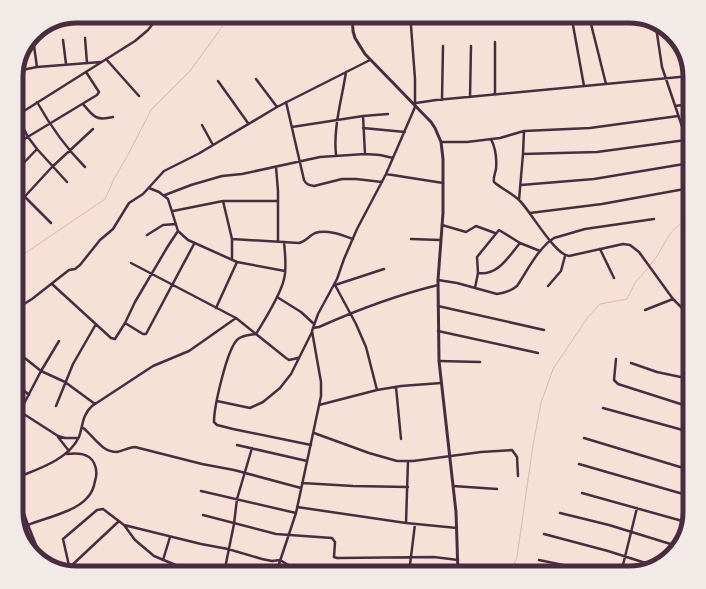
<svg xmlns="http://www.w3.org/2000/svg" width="706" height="589" font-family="Georgia,serif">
<rect width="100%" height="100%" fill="#f7e1d7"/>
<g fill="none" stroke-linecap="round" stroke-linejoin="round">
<path stroke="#dcb8b0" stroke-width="1" d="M436 24C472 25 502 22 538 16
M16 261 24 254 105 199 114 179 129 153 151 110 190 71 227 20 235 16
M650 265C666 248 665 229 690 219
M510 573 517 557 533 445 541 403 553 369 588 317 600 304 627 299 635 283 648 268"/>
<path stroke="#4a2c40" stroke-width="2.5" d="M591 24 606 84
M573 25 584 86
M656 27 662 67 690 150
M85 38 87 63
M33 39 37 67
M63 40 66 64
M685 55 688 76
M106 59 139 96
M17 71 37 67 101 62
M256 79 277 107
M218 81 248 123
M495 95V42
M470 97 471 46
M442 100 443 46
M37 102C51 127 65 147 85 167
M286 102 304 180C306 184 308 185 314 186L342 179H356L382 182
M416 103 436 100 690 76
M83 104C94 117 96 121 113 117
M675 106 690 104
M17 115 28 137 37 149 67 182
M16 116 135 41 148 30 159 16
M363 116 365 154
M202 125 213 145
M292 127 363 116 388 114
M363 128 405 132
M684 131 690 130
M491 139C496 149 497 158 496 169 495 174 493 178 494 182 502 189 512 193 520 201 531 212 555 255 569 256L623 244 630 245 639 252 673 299 690 316
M441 142H467L500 138 524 131 590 128 678 116
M16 144 97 95 99 92 86 72
M523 154 597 152 686 140
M336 155C333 127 342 99 346 72
M276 167 278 191V241
M16 171 37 149
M386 174 443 183
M521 185 594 179 690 163
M16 188 51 223
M149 188 159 192 168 199 178 231 188 240 237 262 285 271
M165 195 191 185 222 176 242 174 320 157 365 154 380 155 393 158
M519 200 523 154 524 131
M223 201 232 239V260
M16 206 52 167 93 129
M173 211 223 201H278
M530 213 602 204 690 188
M442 225 466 232 476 226 495 233
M147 235 163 225 176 224
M232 239 299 243C306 241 309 236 315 233 327 229 342 235 353 239
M411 239 440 240
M284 242C285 254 287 268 284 279 281 294 264 321 256 334 250 335 243 335 238 339 227 348 214 407 214 422L217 425 233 429 311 445
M600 249 614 278
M131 263 236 318 286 358 289 360 298 358
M478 273C498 276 509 256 520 243
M438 280 457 283 497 294C505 293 511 291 517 286 527 271 539 247 554 238L585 229 654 219
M52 284 111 338 115 339 125 323 135 302 168 246 178 231
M335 285 356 324 366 347 377 390
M335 285 384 269
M548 286 561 271 565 256
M475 288 478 273 477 257 499 230 520 243 540 251
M277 297 301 312 314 324
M438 306 544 330
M216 308 237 262
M16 309 32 299 69 270 75 269 80 265 100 240 113 229 129 203 143 194 164 171 198 154 277 107 370 60
M645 310 673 299
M125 323 143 334H146L194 244
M313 328 319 327C357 310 397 295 438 285
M438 331 538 353
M16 351 41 371 65 382 95 404
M616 359 614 380 618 384 690 407
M439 361 480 362
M631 363 657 372 690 379
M16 383 29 395
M396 387 401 439
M217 401 250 408 263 402 280 388 291 374 312 332
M319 405 377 390 401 386 441 383
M56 406 73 364 96 324
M603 408 690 432
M16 409 58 436 65 438H78
M16 419 41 371 59 341
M82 427C94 436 101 452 117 452 123 451 129 447 135 447L202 464 234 470 301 488
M314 433 369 453 397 461H413L481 452 512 450 517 457 518 476
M58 437 69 451
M584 438 690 470
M237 445 307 461
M579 464 690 496
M16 478C38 469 68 460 79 437 83 426 82 415 92 406L153 366 189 351 236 318
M302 483 353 486 408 487
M453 486 497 489
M16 491 28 525C45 518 75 512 87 498 92 493 94 487 95 481 97 475 97 469 94 463 89 453 78 453 67 454
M201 491 296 513
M582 493 686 522
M297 507 406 523 457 528
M560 513 609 525 677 546
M203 515 276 534 332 538 335 542 334 557 337 558 434 557 458 560
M406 523 408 461
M124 525 201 544 228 549 262 559 272 561 280 560 302 573
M22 528 28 525 42 560
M544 534 608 551 655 566
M163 560 170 537
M539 560 568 566 592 573
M70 567 118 522
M70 570 63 539 97 510 103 509 124 525 135 540 154 556 178 566 196 568 213 573
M224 573 234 524 237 499 252 448
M268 573 278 567
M276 573 296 513 321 396V382L312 331 318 314 337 279 344 259 357 229 386 174 415 107V79L411 26 412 16
M409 573 415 524
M621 573 637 508"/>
<path stroke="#4a2c40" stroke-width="3" d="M352 16 353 31 355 38 365 54 431 122 435 128 441 142 443 159V213L438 280 439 361 456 512 458 573"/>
</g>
<path d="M0 0H706V589H0ZM77 23H629A54 54 0 0 1 683 77V512A54 54 0 0 1 629 566H77A54 54 0 0 1 23 512V77A54 54 0 0 1 77 23Z" fill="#f1eae7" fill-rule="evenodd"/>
<path fill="none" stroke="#4a2c40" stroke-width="5" d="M77 23H629A54 54 0 0 1 683 77V512A54 54 0 0 1 629 566H77A54 54 0 0 1 23 512V77A54 54 0 0 1 77 23Z"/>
</svg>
